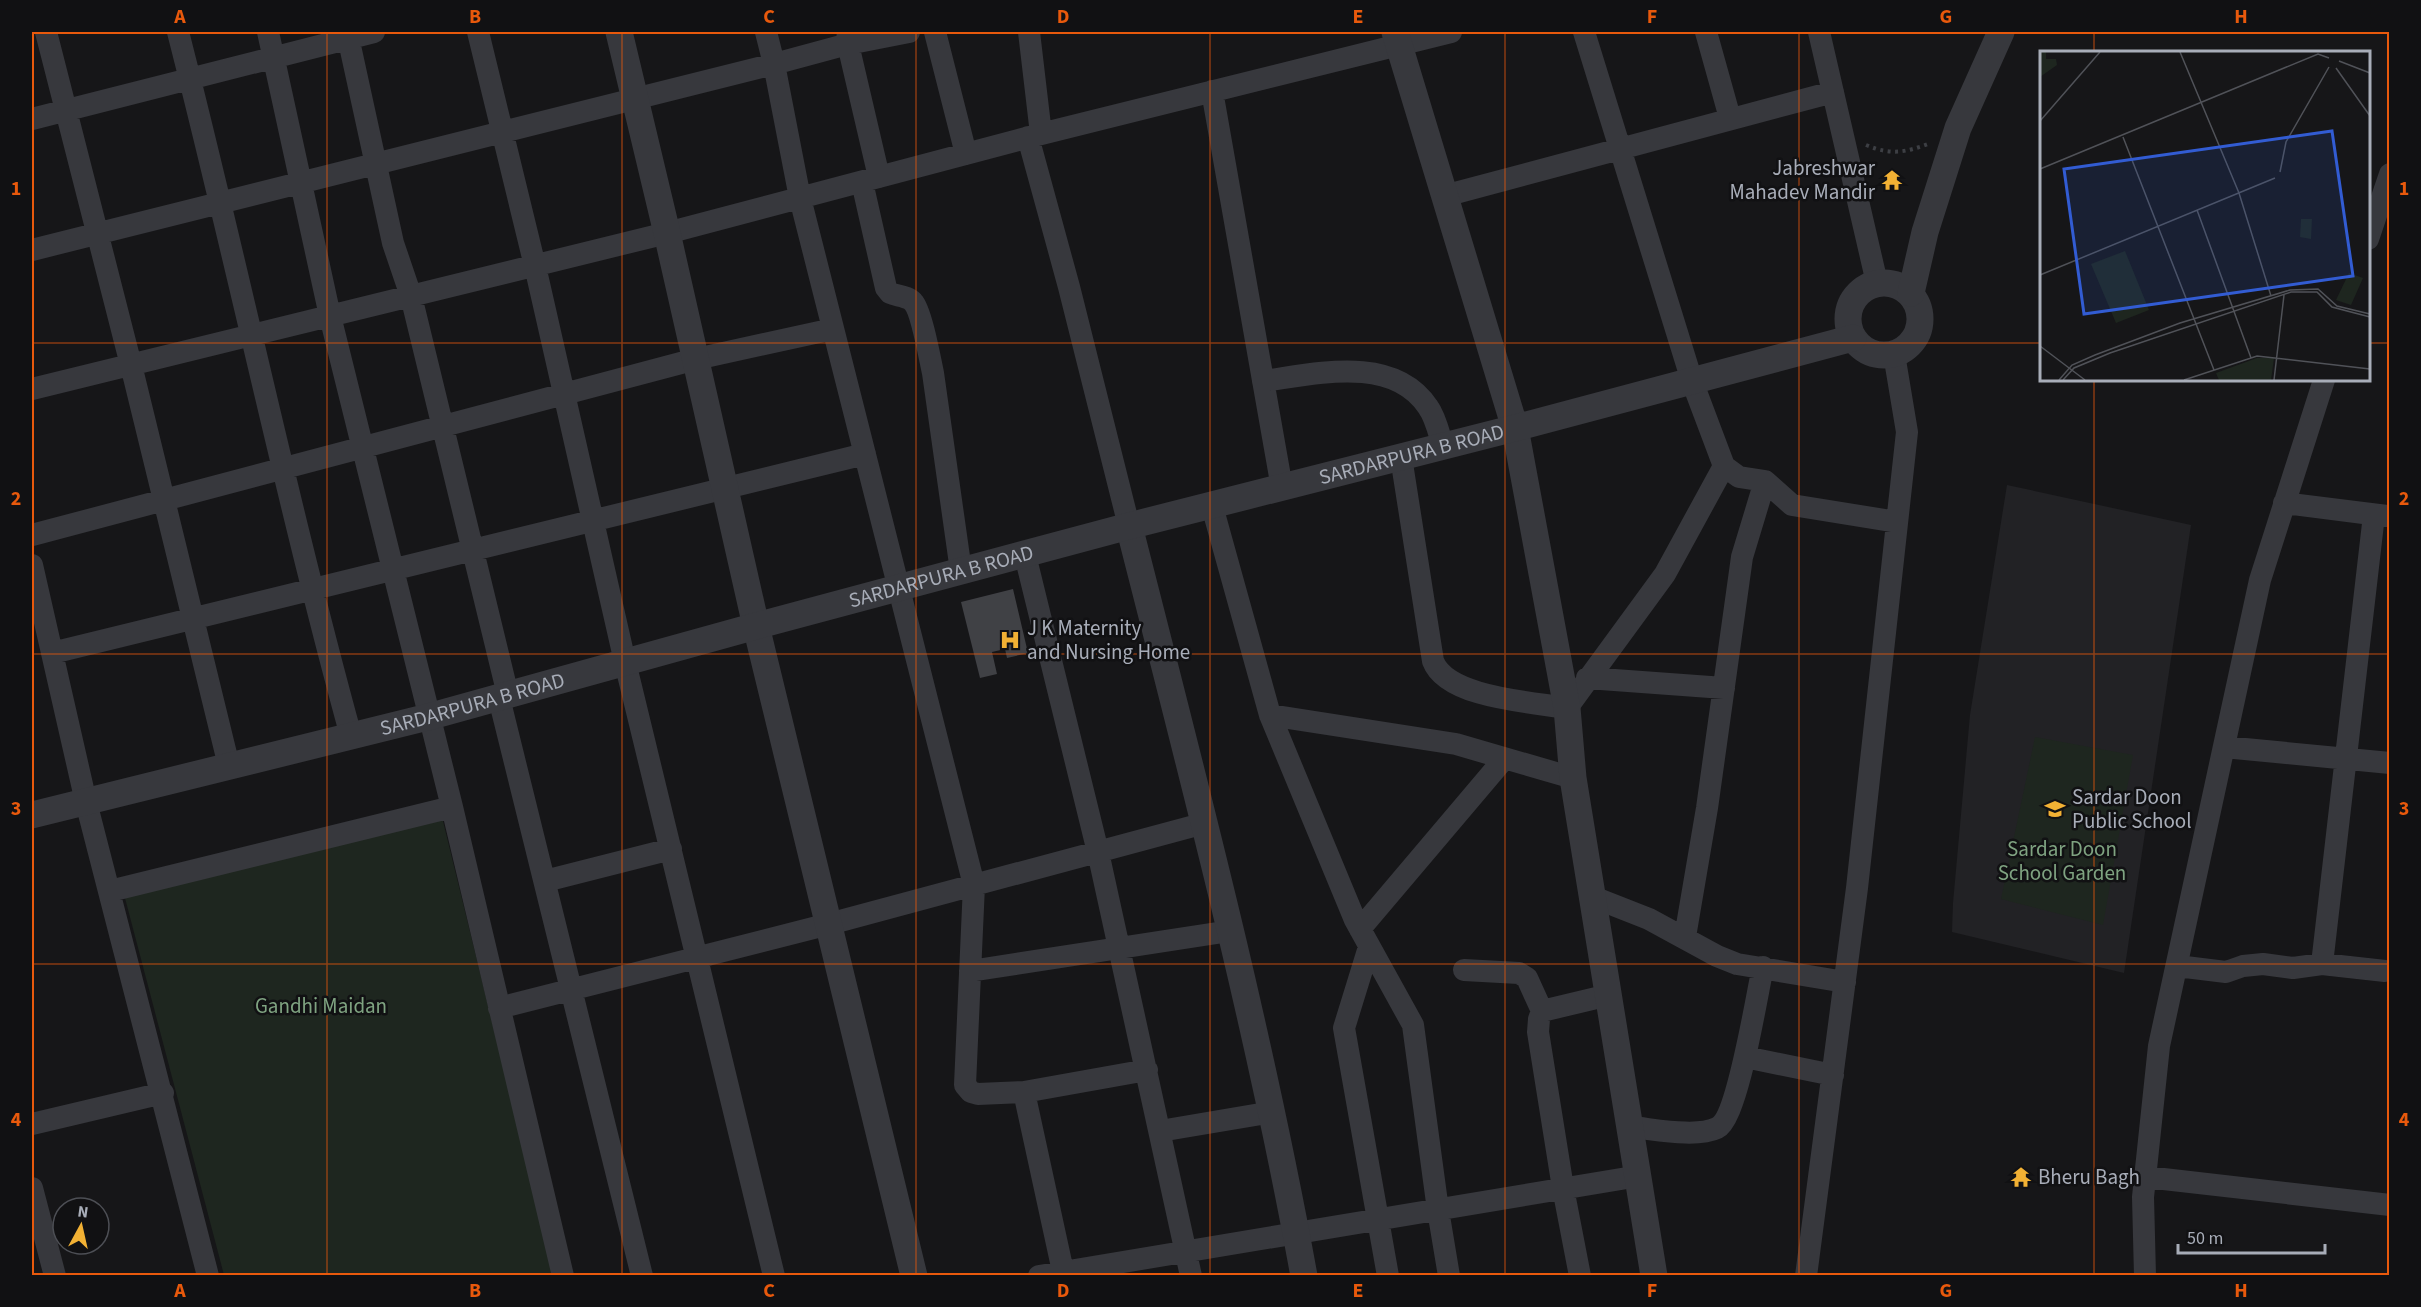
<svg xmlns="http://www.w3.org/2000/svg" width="2421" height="1307" font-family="'Source Sans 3',sans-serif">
<rect width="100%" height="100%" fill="#161618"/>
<path fill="#222225" d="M2007 485 2191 525 2124 973 1952 932 1953 903 1970 715Z"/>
<path fill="#1e261f" d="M2035 737 2133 755 2103 925 2001 899Z
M439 805 554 1275H224L120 879Z"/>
<path fill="#404145" d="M1013 589 1028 653 1007 658 1005 649 992 652 997 674 980 678 961 602Z"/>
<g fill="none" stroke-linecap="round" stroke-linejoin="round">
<path stroke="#3d3f44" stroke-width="4" stroke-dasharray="3 4.5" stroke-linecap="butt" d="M1866 145C1892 156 1906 152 1931 143"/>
<path stroke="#37383d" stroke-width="22" d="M46 32 131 365 229 766
M178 32C238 266 287 503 351 736
M268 32 330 316 452 807 563 1276
M347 32 393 243 411 296 508 695
M478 32 535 266 625 662 774 1276
M766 32 774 64 848 44 909 32
M848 32 847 40 879 177
M935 32 966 154
M1029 32 1041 134
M1706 32 1730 118
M1819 32 1877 283
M1212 91 1282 488
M32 119 374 32
M1028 137 1069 287 1129 526
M862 182 886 288 890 293C897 296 908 296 913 302 921 310 930 359 933 373L961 571
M1444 196 1833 92
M2368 239 2390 174
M32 250 774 64 800 198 974 885 965 1085 971 1092 978 1094 1024 1092 1147 1070
M1263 381C1315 374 1393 354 1428 407 1436 418 1439 434 1443 446
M32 389 667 233 1041 134 1451 32
M1401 457 1433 661C1447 698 1532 702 1567 708L1665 574 1724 466 1692 381 1584 32
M1765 481 1792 505 1897 522
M2284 503 2387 516
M1212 506 1270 715 1355 920 1413 1025 1438 1210 1449 1276
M32 535 696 359 833 329
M1025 555 1098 852 1191 1276
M32 565 86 802 208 1276
M52 653 865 454
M1587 678 1724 688
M499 698 642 1276
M1270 715 1456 744 1573 778
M2224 747 2390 763
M545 881 671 849
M110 891 452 807
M1593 897 1649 919 1717 956 1737 964 1845 982
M1360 929 1504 759
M1685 937 1707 808 1742 557 1765 481 1739 477 1724 466
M1369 947 1344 1028 1388 1276
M2322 964 2385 971
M2177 966 2226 972 2243 966 2263 964 2293 968 2322 964 2374 515
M1464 970 1519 973 1527 978 1542 1011
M970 971 1230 931
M499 1008 829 924 1205 823
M1745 1057 1833 1075
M1024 1092 1064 1276
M32 1124 163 1093
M1631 1127C1654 1129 1696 1138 1717 1128 1738 1118 1757 993 1763 967
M1160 1131 1272 1112
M2146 1177 2390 1205
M32 1188 55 1276
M1039 1276 1639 1176
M1580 1276 1563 1188 1538 1032 1539 1019 1542 1011 1609 995
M1806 1276 1857 888 1907 432 1894 354
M2145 1276 2143 1197 2159 1046 2260 580 2324 380"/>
<g stroke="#37383d" stroke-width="27">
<path d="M619 32 667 233 756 626 914 1276"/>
<path d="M1395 32 1515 428 1567 708 1573 778 1654 1276"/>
<circle cx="1884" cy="319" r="36"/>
<path d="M1911 293 1925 232 1958 128 2001 32"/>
<path d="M1129 526C1192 774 1258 1023 1304 1276"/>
<path id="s1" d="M32 815 428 717 756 626 1129 526 1515 428 1853 338"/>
</g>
</g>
<path fill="none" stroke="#e8590c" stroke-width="1.5" stroke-opacity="0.55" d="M327 32V1276M622 32V1276M916 32V1276M1210 32V1276M1505 32V1276M1799 32V1276M2094 32V52M32 343H2042M2368 343H2390M2094 380V1276M32 654H2390M32 964H2390"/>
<defs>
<g id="temple-bare" transform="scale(1.62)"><path d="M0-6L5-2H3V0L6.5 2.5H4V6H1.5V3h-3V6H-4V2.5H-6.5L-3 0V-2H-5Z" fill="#f2b134" stroke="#111113" stroke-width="2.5" paint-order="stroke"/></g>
<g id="hospital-bare" transform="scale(1.62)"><path d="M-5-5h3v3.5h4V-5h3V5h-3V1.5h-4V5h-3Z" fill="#f2b134" stroke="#111113" stroke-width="2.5" paint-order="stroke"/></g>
<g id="school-bare" transform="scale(1.62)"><path d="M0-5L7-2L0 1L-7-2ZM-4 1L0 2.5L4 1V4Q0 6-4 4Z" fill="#f2b134" stroke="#111113" stroke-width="2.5" paint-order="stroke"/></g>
</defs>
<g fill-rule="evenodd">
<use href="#temple-bare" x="1892" y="180"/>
<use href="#hospital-bare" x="1010" y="640"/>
<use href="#school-bare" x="2055" y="809"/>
<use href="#temple-bare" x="2021" y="1177"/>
</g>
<g text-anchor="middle" stroke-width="5" stroke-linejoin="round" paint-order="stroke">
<g font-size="21" fill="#a8adb8" stroke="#111113" text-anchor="start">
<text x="1875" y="175" text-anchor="end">Jabreshwar<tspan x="1875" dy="24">Mahadev Mandir</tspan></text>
<text x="1027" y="635">J K Maternity<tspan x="1027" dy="24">and Nursing Home</tspan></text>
<text x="2072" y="804">Sardar Doon<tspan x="2072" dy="24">Public School</tspan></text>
<text x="2038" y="1184">Bheru Bagh</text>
</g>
<g font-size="21" fill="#a8adb8" stroke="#111113">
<text dy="7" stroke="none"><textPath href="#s1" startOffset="1426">SARDARPURA B ROAD</textPath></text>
<text dy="7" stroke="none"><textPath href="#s1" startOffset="940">SARDARPURA B ROAD</textPath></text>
<text dy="7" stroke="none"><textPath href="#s1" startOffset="454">SARDARPURA B ROAD</textPath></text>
</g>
<g font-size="21" fill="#7fa381" stroke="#111113">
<text x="2062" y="856">Sardar Doon<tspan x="2062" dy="24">School Garden</tspan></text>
<text x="321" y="1013">Gandhi Maidan</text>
</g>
</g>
<g transform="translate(2040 51)">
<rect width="330" height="330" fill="#161618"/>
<path d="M0 1H6V8H16L17 14 0 26ZM261 168H272L271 188 260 186ZM85 200 109 259 76 272 51 213ZM309 222 323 227 311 254 296 249ZM217 307H234L231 329H179L176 322Z" fill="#1e261f"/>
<path fill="none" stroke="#505258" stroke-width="1.5" d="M140 1 199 142 231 245M299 10 330 22M296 17 330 65M0 70 60 1M83 86 174 319M0 118 278 3 289 7M240 121 246 91 289 16M157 159 211 307M0 224 235 127M0 295 45 329M19 329 32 314 55 304 140 272 250 239 278 238 297 255 330 263M23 329 34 317 70 302 251 241H277L292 256 330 266M144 329 217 305 330 318M234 329 244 244"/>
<path fill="#325cd3" fill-opacity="0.15" stroke="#325cd3" stroke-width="3" d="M292 80 313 225 44 263 24 118Z"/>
<rect width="330" height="330" fill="none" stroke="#a8adb8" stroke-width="3"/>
</g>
<rect width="2421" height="1307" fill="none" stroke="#111113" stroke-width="66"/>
<g transform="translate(81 1226) rotate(8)"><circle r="28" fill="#111113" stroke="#4d4f55" stroke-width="1.5"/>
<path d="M0-4.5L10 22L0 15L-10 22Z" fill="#f2b134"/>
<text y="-9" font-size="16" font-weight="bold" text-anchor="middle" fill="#a8adb8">N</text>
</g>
<path d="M2178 1244v9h147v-9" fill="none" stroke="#a8adb8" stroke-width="3"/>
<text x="2187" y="1244" font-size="18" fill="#a8adb8" stroke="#111113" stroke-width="4.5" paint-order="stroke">50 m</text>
<rect x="33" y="33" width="2355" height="1241" fill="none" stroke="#e8590c" stroke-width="2"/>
<g font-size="20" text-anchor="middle" font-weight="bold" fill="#e8590c">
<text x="180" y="23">A</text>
<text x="475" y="23">B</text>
<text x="769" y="23">C</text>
<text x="1063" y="23">D</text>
<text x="1358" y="23">E</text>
<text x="1652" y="23">F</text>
<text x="1946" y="23">G</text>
<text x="2241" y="23">H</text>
<text x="16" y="195">1</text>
<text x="2404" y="195">1</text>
<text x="16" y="505">2</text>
<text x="2404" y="505">2</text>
<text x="16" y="815">3</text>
<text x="2404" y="815">3</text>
<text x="16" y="1126">4</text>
<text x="2404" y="1126">4</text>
<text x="180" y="1297">A</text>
<text x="475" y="1297">B</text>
<text x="769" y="1297">C</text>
<text x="1063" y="1297">D</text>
<text x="1358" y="1297">E</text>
<text x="1652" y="1297">F</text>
<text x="1946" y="1297">G</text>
<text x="2241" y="1297">H</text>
</g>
</svg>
